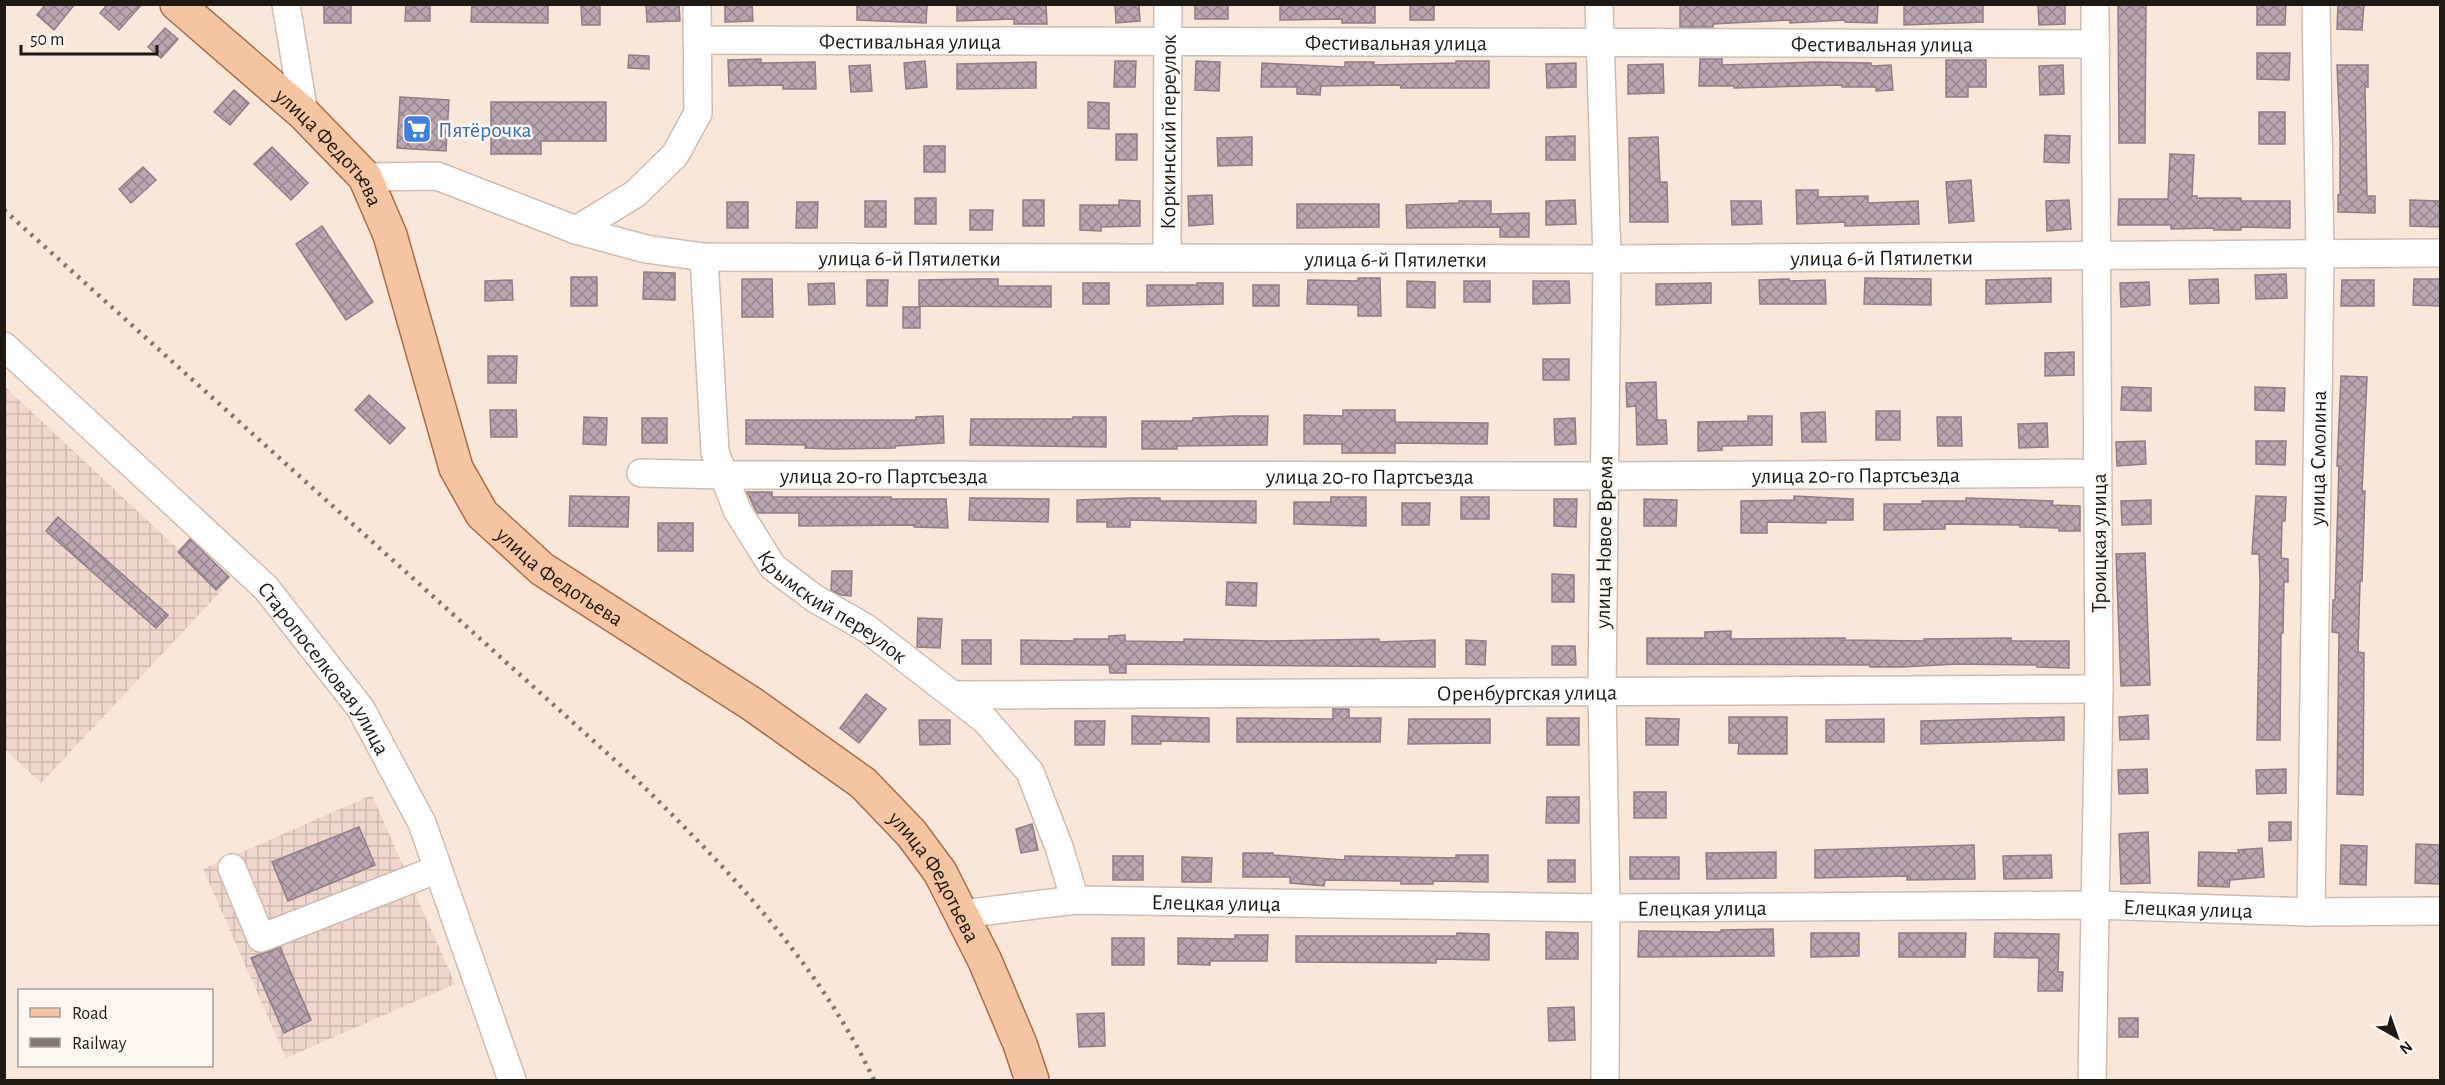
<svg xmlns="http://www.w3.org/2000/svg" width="2445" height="1085" font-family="'Alegreya Sans',sans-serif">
<defs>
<pattern id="industrial-grid" width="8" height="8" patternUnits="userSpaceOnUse" patternTransform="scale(1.5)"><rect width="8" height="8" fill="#f0d7cd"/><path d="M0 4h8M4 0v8" fill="none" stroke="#cdb8af"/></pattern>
<pattern id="building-cross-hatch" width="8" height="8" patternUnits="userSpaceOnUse" patternTransform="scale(1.5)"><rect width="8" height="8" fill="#b9a6b0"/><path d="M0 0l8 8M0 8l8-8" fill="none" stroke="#96868e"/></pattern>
</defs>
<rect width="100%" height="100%" fill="#f9e7da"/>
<path fill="url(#industrial-grid)" d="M4 386 222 590 41 783 5 749Z
M372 795 455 984 286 1058 203 869Z"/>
<path fill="url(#building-cross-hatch)" stroke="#907e87" stroke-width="1.5" d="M46 4H75L54 30 37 15Z
M108 4H142L119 30 100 13Z
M324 4H351V23H324Z
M406 4H430V21H405Z
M472 4H548V23L471 22Z
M581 4H600V25H582Z
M646 4H679L680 21 647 22Z
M725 4H752L753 21 725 22Z
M857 4H927L926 23 857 20Z
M957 4H1046L1047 24H1014V19L957 21Z
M1139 4 1140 21 1116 23 1115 5Z
M1195 4H1228V19H1195Z
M1280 4H1375V23H1342V19L1280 20Z
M1410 4H1434V20H1410Z
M1680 4H1878L1877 23 1845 22V20L1790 23V20L1713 24V27H1680Z
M1904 4H1983V22L1904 25Z
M2038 4H2065V24L2039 25Z
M2118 4H2146L2145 143H2119Z
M2257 4H2286L2285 25H2257Z
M2338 4H2364L2362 30 2337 29Z
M165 28 178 39 161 58 148 47Z
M2257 53H2290L2289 80 2257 79Z
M629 55 649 56V69L628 68Z
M761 59V63L815 62 816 89H783V85L729 86 728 60Z
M1700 59H1722V65L1815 62 1871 63V66L1891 65 1893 90 1876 91V87H1842V85L1734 88V86H1699Z
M1946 60H1986V87H1968V97H1946Z
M925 61 927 87 906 89 904 63Z
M1115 61H1136L1135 87H1114Z
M1196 61 1220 62 1219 91 1195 90Z
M1456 61H1489V88H1401L1400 85 1321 86 1320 95 1297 94V87H1261L1262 63 1345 67V62H1374V65L1456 63Z
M1036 62V88L957 89V64Z
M1576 63V87L1547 88 1546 64Z
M1663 64 1664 93 1628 94V65Z
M870 65 872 91 851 92 849 66Z
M2063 65 2064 94 2040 95 2039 66Z
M2337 65H2368V87H2365L2367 196H2375V213L2338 212V195H2340V133Z
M234 90 249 103 230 125 214 112Z
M400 97 449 100 446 151 397 148Z
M491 102H606V141H541V154H491Z
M1088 102 1109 103V129L1088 128Z
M2259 112H2285V144H2259Z
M1116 134H1137V160H1116Z
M2045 135 2070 136 2069 163 2044 162Z
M1575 136V160H1546V137Z
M1252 137V165L1218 166 1217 138Z
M1658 137 1660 182H1667L1668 222H1630L1629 138Z
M924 146H945V172H924Z
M272 147 308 183 291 200 254 164Z
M2170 154 2194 155 2192 196H2197V198H2241V201H2290V228L2241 227V230H2214V228L2171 229V225H2118L2119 199H2168Z
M143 167 156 180 131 203 119 189Z
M1971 180 1974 221 1949 223 1946 182Z
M1796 190H1818V197L1868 196V203L1918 201 1919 224 1845 226V222L1797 224Z
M1212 195 1213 224 1189 226 1188 196Z
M915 198H936V224H915Z
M1023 200H1044V226H1023Z
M1119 200 1140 201V226L1101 227V231L1080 230V205H1119Z
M1575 200 1576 224 1546 225V201Z
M2069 200 2071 229 2047 231 2046 201Z
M2410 200 2440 201V227L2410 226Z
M865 201H886V227H865Z
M1459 201H1491V214L1529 213V237H1500V227L1407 228 1406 205 1459 203Z
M1731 201H1761L1762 224 1732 225Z
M727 202H748V228H727Z
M797 202H818L817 228H796Z
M1297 204H1379V227L1297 228Z
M970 210H993L992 230H970Z
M322 226 373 302 346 320 296 244Z
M644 272 675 273V300L643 299Z
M2286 274 2287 298 2256 299 2255 275Z
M571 277H597V306H571Z
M1358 278H1380L1381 316H1358V305L1307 304 1308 280 1358 281Z
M1865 278 1931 279V305L1864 304Z
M2051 278V302L1986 304V280Z
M742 279H772L773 317H742Z
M977 279H998V286H1051V307L919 306V280Z
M1789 279V281L1825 280 1826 304H1760L1759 280Z
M2218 279 2219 303 2190 304 2189 280Z
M2414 279H2440V306L2413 305Z
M512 280 513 300 485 301V281Z
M867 280H888L887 306H867Z
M2342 280H2374V306H2341Z
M1407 281 1435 282V308L1407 307Z
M1464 281H1490V302H1464Z
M1533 281H1569L1570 303 1533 304Z
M2149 282 2150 305 2121 307 2120 283Z
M834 283 835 304 809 305 808 284Z
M1083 283H1109V304H1083Z
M1197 283H1223V304L1147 306V285H1197Z
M1711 283V303L1656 305V284Z
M1253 285H1279V306H1253Z
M903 307H920V328H903Z
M2074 352V375L2045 376V353Z
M488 356H517L516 383H488Z
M1543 359H1569V380H1543Z
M2341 376 2367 377 2362 491H2365L2362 581H2360L2358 652 2364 653 2363 795 2337 794 2339 633 2332 632 2333 600H2335L2339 466H2337Z
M1656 382 1657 420H1666L1667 444 1637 445 1636 406 1627 407 1626 383Z
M2122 387 2151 388V411L2121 410Z
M2255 387 2285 388 2284 411 2255 410Z
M369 395 405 428 390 444 355 410Z
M490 410H516L517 437H491Z
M1343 410H1395V422L1488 423 1487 444 1395 443V453H1342V444H1304V415L1343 416Z
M1876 411H1900V440H1876Z
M1825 412 1826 442H1802L1801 413Z
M943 416 944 443 895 446V448L834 449 805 448 806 445 746 444V420H916V417Z
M1233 416H1268L1267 445 1177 446V449H1142V421H1193V418Z
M1748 416H1772V445L1722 446V450L1698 451V422L1748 421Z
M584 417 607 418 606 445 583 444Z
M1073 417H1106V447L970 445 971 419H1073Z
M1937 417H1961L1962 446H1938Z
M642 418H667V443H642Z
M1575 418 1576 444 1555 445 1554 419Z
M2047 423 2048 447 2019 448 2018 424Z
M2145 441 2146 464 2117 466 2116 442Z
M2256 441H2286L2285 465 2256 464Z
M747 492H772V497H891V499H946L948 528 914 527V525L799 526V513H757Z
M570 496 629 497 628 527 569 526Z
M1794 496 1853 499V520H1826V523L1767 522V533H1741V501L1794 500Z
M2256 496 2286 497 2285 521H2282L2281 558 2288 559V582H2284L2283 633H2281L2280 740H2257L2260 582 2259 554H2252Z
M1331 497H1366V526L1294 524V502H1331Z
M1461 497H1489V519H1461Z
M970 498 1049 499 1048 522 969 520Z
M1132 498H1160V501H1256V523L1130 520V527H1107V522H1077V500Z
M1966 498 2053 501 2052 505 2080 506V531H2059V528L2020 527V525L1945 524V529L1884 530V504H1922V501H1966Z
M1554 499H1577L1576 527 1554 526Z
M1644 499 1677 500 1676 526H1644Z
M2151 500V524L2122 525 2121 501Z
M1402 503H1430L1429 525H1402Z
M58 517 168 615 156 628 46 531Z
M658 523H693V551H658Z
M190 539 229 577 216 590 178 552Z
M2145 553 2150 685 2121 686 2116 554Z
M832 571H852L851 596 841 595 831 590Z
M1552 574 1574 575V602H1552Z
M1227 582 1257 583 1256 606 1226 605Z
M918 618 942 619 940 648 917 647Z
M1731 631V639L1845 638V640L1924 641V639L2011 638V641H2069V668L2037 667V665L1957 664 1902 667H1870V665L1647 664V638H1705V632Z
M1125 635V641L1184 642V639L1270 641 1379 639V642L1435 640V667L1126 664V673H1110L1109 665 1021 664V640L1074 641V639H1109V636Z
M962 640H991V664H962Z
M1466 640 1486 641 1485 665 1466 664Z
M1552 646H1575L1576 665H1552Z
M866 694 886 709 859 743 840 728Z
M1333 709H1349V718H1381L1380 742H1237V718L1333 719Z
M2148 715 2149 739 2120 740 2119 717Z
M1132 716 1209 718V742L1161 741V744H1132Z
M1729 717H1787V754H1738L1739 743H1729Z
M2064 717V740L1921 744V721Z
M1547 718H1579V745H1547Z
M1646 718 1679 719 1678 745H1646Z
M1409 719H1490V743L1408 744Z
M1884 719V742H1826V720Z
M919 720H950V744L920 745Z
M1075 721H1105L1104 745H1075Z
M2147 769 2148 793 2119 794 2118 770Z
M2286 769V793L2257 794 2256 770Z
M1634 792H1666V818H1634Z
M1547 797H1579V823H1546Z
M2269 822H2291V840L2269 841Z
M1032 824 1038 850 1021 853 1016 829Z
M359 827 375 865 288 901 272 862Z
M2148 832 2150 883 2121 884 2119 834Z
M2416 844 2440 845V884L2415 883Z
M1974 845 1975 879 1907 880V876L1815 878V850Z
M2341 845 2367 846 2366 885 2340 884Z
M2262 848 2264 877 2230 880 2229 887 2198 886 2199 852 2239 853 2238 850Z
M1776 852V878L1707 879 1706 853Z
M1243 853H1273V855L1345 860V856L1456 858V855H1488V882L1433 881V884H1401V881L1325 880 1324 886 1290 883V877H1243Z
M2051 855 2052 878 2004 879 2003 856Z
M1113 856H1143V880H1113Z
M1182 857 1212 858 1211 882H1182Z
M1630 857H1679V879H1630Z
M1548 860H1575V882H1548Z
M1773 929 1774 956 1638 957 1639 931 1721 932V930Z
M1546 932 1578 933V959H1546Z
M1457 933 1489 934V960L1436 959V963L1296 962V936H1457Z
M1811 933H1859V956L1811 957Z
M1899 933H1966L1965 957H1899Z
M1995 933 2059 934 2058 972H2063L2062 991H2038L2039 958 1994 957Z
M1235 935H1268L1267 961H1210V965L1178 964V938L1235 939Z
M1112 938H1144V965H1112Z
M280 947 311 1020 284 1033 251 958Z
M1574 1007 1575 1040 1549 1041 1548 1008Z
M1104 1013 1105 1046 1079 1047 1077 1014Z
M2119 1018H2138V1037H2119Z"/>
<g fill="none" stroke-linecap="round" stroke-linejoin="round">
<g stroke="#cebdb0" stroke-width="30">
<g id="minor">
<path d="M286 4 304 114"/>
<path d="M1599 4 1607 259 1602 691 1606 908 1605 1080"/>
<path id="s1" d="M697 40 2095 44"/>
<path id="s2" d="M365 177 437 176 576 230 646 249 704 257 1607 259 2440 253"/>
<path d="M576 230 635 194 675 155 698 113 697 4"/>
<path id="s3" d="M704 257 715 452 737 510 773 567 814 598 866 628 985 720 1030 772 1059 847 1075 900"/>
<path id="s4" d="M1167 258 1168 4"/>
<path id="s5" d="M4 346 266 588 361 709 422 823 512 1080"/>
<path id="s6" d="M641 473 724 475 1604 476 2098 473"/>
<path id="s7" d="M954 695 2099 689"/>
<path d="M232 868 261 938 438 869"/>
<path id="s8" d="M2311 912 2320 254 2316 4"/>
<path id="s9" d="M963 914 1075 900 1606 908 2094 905 2311 912 2440 911"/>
<path d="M2092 1080 2099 689 2095 4"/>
</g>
</g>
<g stroke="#a56f49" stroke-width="36">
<g id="major">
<path id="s10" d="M177 4 304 114 365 177 390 235 456 468 482 514 542 569 752 704 863 783 911 833 940 872 985 961 1020 1044 1032 1080"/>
</g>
</g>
<use href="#minor" stroke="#fff" stroke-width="27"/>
<use href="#major" stroke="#f4c4a3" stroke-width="33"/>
<path stroke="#82766e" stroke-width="4.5" stroke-dasharray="3 6" stroke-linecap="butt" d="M4 210 638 781C729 870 819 964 874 1080"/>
</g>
<defs>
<g id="supermarket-square" transform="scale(1.5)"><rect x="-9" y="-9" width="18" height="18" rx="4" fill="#3f7fe0" stroke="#fef7f2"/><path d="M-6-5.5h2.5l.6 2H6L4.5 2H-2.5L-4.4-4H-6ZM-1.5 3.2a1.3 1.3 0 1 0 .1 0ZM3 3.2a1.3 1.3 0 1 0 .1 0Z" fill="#fff"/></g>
</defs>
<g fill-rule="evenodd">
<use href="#supermarket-square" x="417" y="129"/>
</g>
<g text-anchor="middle" stroke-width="5" stroke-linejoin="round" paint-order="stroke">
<g font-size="22" fill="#1f1914" stroke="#fef7f2">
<text dy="8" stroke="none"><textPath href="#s1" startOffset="213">Фестивальная улица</textPath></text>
<text dy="8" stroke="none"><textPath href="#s1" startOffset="699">Фестивальная улица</textPath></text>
<text dy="8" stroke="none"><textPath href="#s1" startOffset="1185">Фестивальная улица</textPath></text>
<text dy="8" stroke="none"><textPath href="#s4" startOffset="126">Коркинский переулок</textPath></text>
<text dy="8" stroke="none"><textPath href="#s10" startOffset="210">улица Федотьева</textPath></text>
<text dy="8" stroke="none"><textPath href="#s2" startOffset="1530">улица 6-й Пятилетки</textPath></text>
<text dy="8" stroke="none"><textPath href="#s2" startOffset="558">улица 6-й Пятилетки</textPath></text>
<text dy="8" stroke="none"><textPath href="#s2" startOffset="1044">улица 6-й Пятилетки</textPath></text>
<text dy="8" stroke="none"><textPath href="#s8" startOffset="454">улица Смолина</textPath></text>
<text dy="8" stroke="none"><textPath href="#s6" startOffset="243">улица 20-го Партсъезда</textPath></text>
<text dy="8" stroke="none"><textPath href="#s6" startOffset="1215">улица 20-го Партсъезда</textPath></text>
<text dy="8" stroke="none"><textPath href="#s6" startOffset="729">улица 20-го Партсъезда</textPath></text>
<text transform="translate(1603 542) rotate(-89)" y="8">улица Новое Время</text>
<text transform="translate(2098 543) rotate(-90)" y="8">Троицкая улица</text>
<text dy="8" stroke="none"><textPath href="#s10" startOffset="714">улица Федотьева</textPath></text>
<text dy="8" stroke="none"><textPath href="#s3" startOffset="396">Крымский переулок</textPath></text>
<text dy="8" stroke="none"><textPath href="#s5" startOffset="456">Старопоселковая улица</textPath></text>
<text dy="8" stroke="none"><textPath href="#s7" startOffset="573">Оренбургская улица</textPath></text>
<text dy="8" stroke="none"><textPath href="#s10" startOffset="1200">улица Федотьева</textPath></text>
<text dy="8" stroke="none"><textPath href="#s9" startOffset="254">Елецкая улица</textPath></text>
<text dy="8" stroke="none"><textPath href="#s9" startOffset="740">Елецкая улица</textPath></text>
<text dy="8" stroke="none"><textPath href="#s9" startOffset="1226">Елецкая улица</textPath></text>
</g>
<g font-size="22" fill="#366cbe" stroke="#fef7f2" text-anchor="start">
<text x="438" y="137">Пятёрочка</text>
</g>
</g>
<rect width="2445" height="1085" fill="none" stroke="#1f1914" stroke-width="12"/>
<rect x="18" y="989" width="195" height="78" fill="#fef7f2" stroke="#a59e99" stroke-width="1.5"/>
<rect x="30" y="1008" width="30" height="9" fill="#f4c4a3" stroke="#a59e99" stroke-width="1.5"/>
<text x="72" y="1019" font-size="18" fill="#1f1914">Road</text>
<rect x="30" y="1038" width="30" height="9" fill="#82766e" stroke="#a59e99" stroke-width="1.5"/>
<text x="72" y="1049" font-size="18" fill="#1f1914">Railway</text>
<g transform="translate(2397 1037) rotate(140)" stroke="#fef7f2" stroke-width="4.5" paint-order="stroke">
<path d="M0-4.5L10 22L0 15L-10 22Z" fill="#1f1914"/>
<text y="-9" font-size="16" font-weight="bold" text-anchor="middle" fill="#1f1914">N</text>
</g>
<path d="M21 45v9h136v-9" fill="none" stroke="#1f1914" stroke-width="3"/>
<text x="30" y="45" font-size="18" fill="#1f1914" stroke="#fef7f2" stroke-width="4.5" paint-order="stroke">50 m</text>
</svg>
